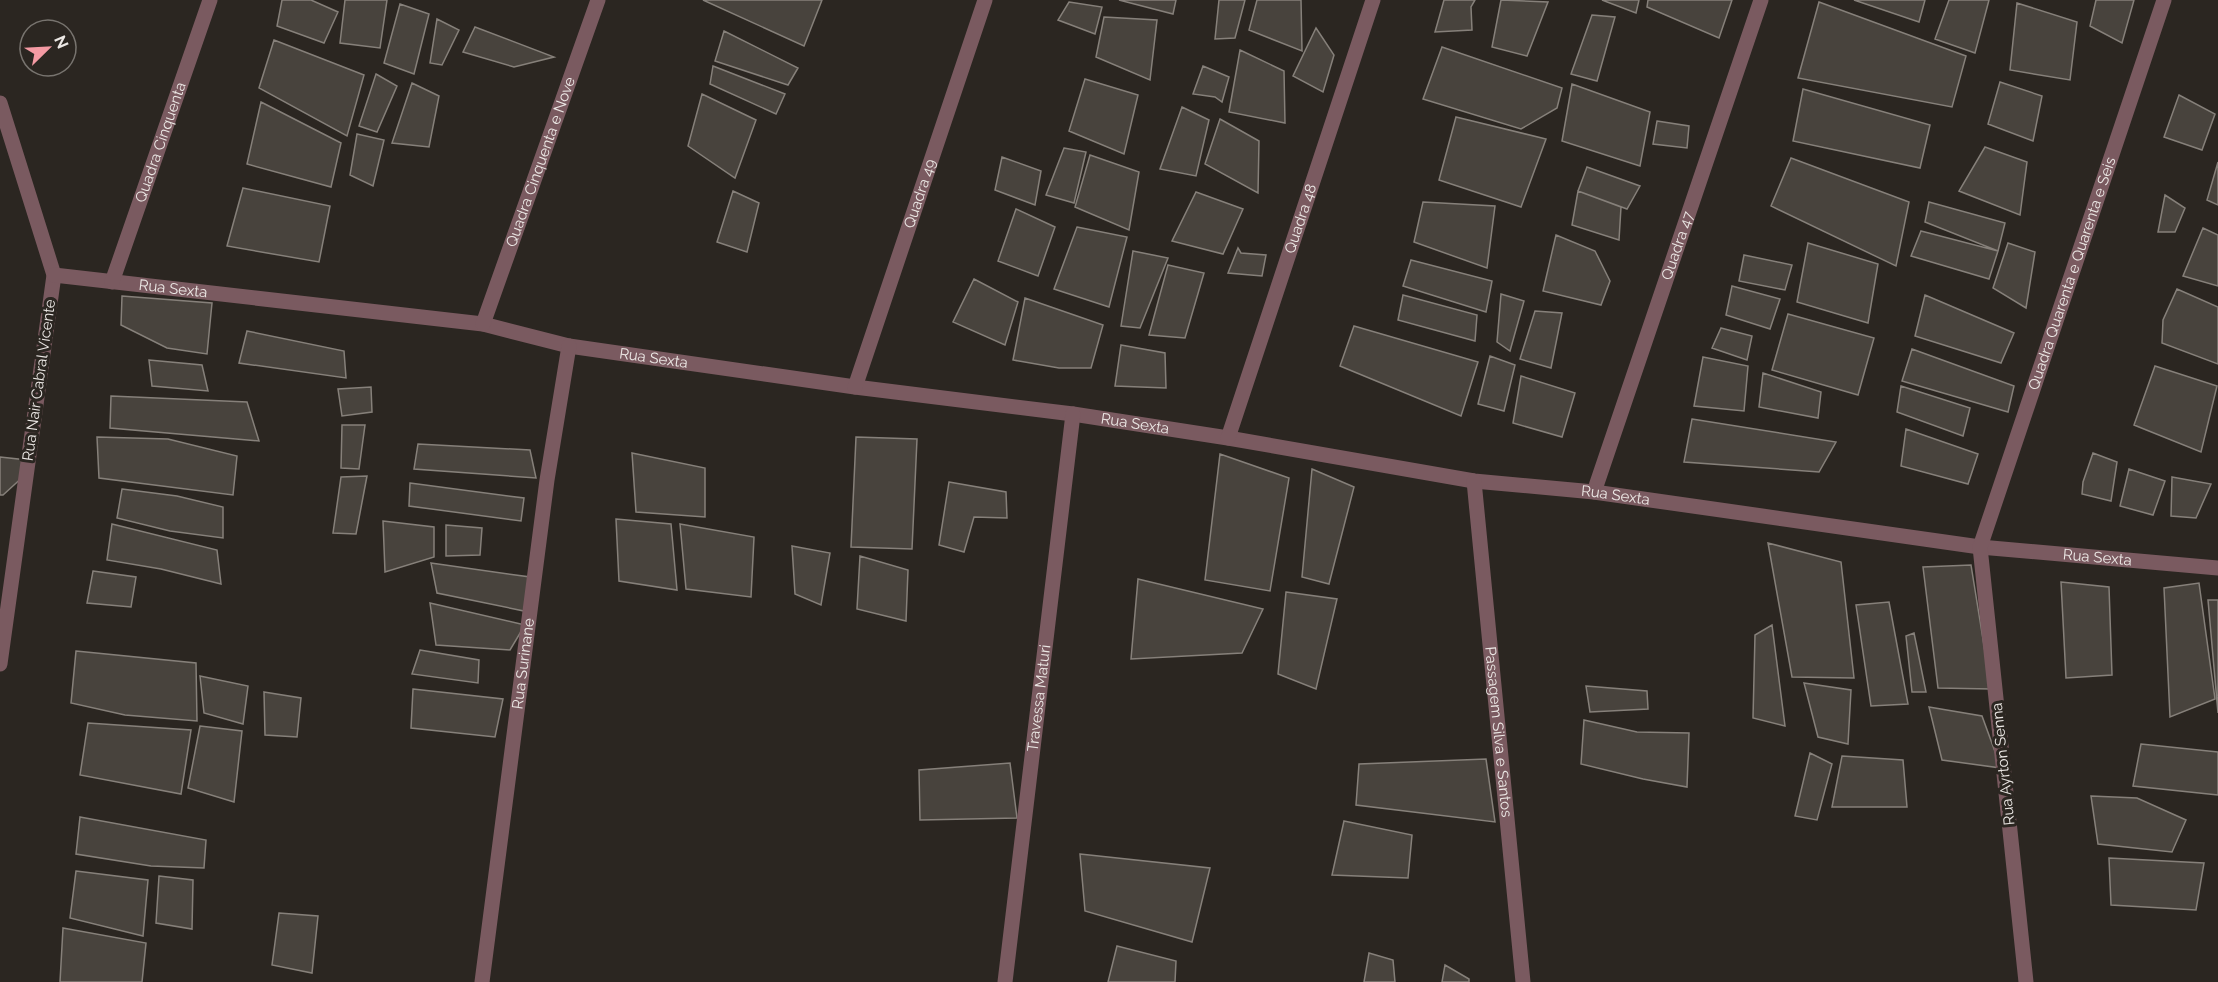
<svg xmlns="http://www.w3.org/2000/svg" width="2218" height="982" font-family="Raleway,sans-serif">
<rect width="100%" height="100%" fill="#2b2621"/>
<path fill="#48433d" stroke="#86807a" stroke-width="1.5" d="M282 0H311L338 12 324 43 277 26Z
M345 0H387L380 48 340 43Z
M703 0H822L804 46Z
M1119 0H1176L1173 14Z
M1219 0H1245L1235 38 1215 39Z
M1257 0H1301L1302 51 1249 30Z
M1444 0H1475L1471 7 1472 30 1435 32Z
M1501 0 1548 2 1527 56 1492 47Z
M1602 0H1639L1636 13Z
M1648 0H1732L1719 38 1647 7Z
M1854 0H1925L1919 22Z
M1949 0H1989L1975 53 1935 39Z
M2096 0H2134L2122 43 2090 26Z
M1069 2 1102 7 1095 34 1058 20Z
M1819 2 1966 56 1952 107 1798 78Z
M2017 3 2077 22 2070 80 2010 70Z
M400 4 429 14 414 74 384 63Z
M1592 15 1615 17 1597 81 1571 74Z
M1104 17 1157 20 1150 80 1096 57Z
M437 19 459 30 442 65 430 63Z
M475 27 554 57 514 67 463 52Z
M1316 28 1334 55 1323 92 1293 76Z
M724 31 798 68 788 85 715 61Z
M274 40 364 75 347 136 259 88Z
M1442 47 1562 88 1557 108 1521 129 1423 99Z
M1240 50 1284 71 1285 123 1229 112Z
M713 66 785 94 776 114 710 84Z
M1203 66 1229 77 1222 102 1215 97 1193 94Z
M376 74 397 86 377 132 359 126Z
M1085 79 1138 95 1124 154 1069 131Z
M2000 82 2042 96 2033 141 1988 124Z
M412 83 439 96 429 147 392 143Z
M1572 84 1650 112 1640 166 1562 141Z
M1803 89 1930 125 1920 168 1793 141Z
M702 94 756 120 735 178 688 146Z
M2179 95 2215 114 2202 150 2164 137Z
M261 102 341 143 331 187 247 164Z
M1182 107 1209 120 1196 176 1160 169Z
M1456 117 1546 139 1521 207 1439 180Z
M1220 119 1259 141 1258 193 1205 164Z
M1657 121 1689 126 1687 148 1653 144Z
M357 134 384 140 373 186 350 175Z
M1985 147 2027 162 2020 215 1959 191Z
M1064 148 1086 152 1074 203 1046 195Z
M1090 155 1139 172 1129 230 1075 207Z
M1002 157 1041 171 1035 205 995 190Z
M1791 158 1909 202 1896 266 1771 206Z
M2218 162V205L2207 200Z
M1587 167 1640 186 1627 209 1578 191Z
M243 188 330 206 319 262 227 246Z
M733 191 759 203 747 252 717 242Z
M1578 191 1621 207 1619 240 1572 225Z
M1196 192 1243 209 1223 254 1172 241Z
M2165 195 2185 208 2175 232H2158Z
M1423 202 1495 206 1487 268 1414 242Z
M1929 202 2005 223 1998 251 1925 222Z
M1016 209 1055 227 1038 276 998 261Z
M1077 227 1127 237 1109 307 1054 289Z
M2203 228 2218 235V286L2183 276Z
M1921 231 1998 251 1989 279 1911 256Z
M1556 235 1595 251 1610 281 1601 305 1543 291Z
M1808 243 1878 264 1868 323 1797 302Z
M2008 243 2035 252 2026 308 1993 288Z
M1238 248 1241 253 1266 255 1262 276 1228 273Z
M1133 251 1168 258 1140 328 1121 326Z
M1744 255 1792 265 1785 290 1739 281Z
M1411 260 1492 281 1486 312 1403 286Z
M1168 265 1204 273 1185 338 1149 335Z
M974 279 1018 302 1005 345 953 322Z
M1732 286 1780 299 1770 329 1726 315Z
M2177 289 2218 307V364L2162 343 2163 320Z
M1501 294 1524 301 1510 351 1497 342Z
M1403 295 1477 315 1475 341 1398 320Z
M1925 295 2014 333 2001 363 1915 336Z
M122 296 212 303 207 354 167 348 121 325Z
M1025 298 1103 325 1091 368H1059L1013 360Z
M1535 311 1562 313 1551 368 1520 359Z
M1788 314 1874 338 1858 395 1772 370Z
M1354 326 1478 362 1461 416 1340 366Z
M1721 328 1752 336 1747 360 1712 348Z
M247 331 344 351 346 378 239 363Z
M1121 345 1165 353 1166 388 1115 386Z
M1912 349 2014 386 2008 412 1902 381Z
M1490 356 1515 365 1504 411 1478 404Z
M1703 357 1748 366 1744 411 1694 406Z
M149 360 202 365 208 391 152 386Z
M2155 366 2217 386 2201 452 2134 425Z
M1763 373 1821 392 1818 418 1759 407Z
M1521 376 1575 393 1562 437 1513 423Z
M1901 386 1970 408 1963 436 1897 412Z
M371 387 372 412 342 416 338 389Z
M111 396 247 402 259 441 110 428Z
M1692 419 1836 442 1819 472 1684 462Z
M342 425H365L359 469 341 468Z
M1906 429 1978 454 1968 484 1901 466Z
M97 437 168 439 237 456 233 495 99 478Z
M856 437 917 439 912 549 851 547Z
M418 444 530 450 536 478 414 469Z
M632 453 705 468V517L636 512Z
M2093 453 2117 462 2111 501 2082 494 2083 482Z
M1220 454 1289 478 1270 591 1205 580Z
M0 457 27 460 25 475 3 495H0Z
M1312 469 1354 487 1329 584 1302 577Z
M2129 469 2165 481 2153 515 2120 506Z
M367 476 356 534 333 533 341 477Z
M2172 477 2211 484 2196 518 2171 516Z
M949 482 1006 492 1007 518 974 517 964 552 939 545Z
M410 483 524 498 521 521 409 506Z
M122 489 177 496 223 507V538L170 531 117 518Z
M616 519 671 524 677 590 619 581Z
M383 521 434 527V557L385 572Z
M112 524 217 550 221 584 161 569 107 560Z
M680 524 754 537 751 597 686 589Z
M446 525 482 528 480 555 446 556Z
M1768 543 1841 562 1854 678 1792 677Z
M792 546 830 553 821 605 795 594Z
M860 556 908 570 906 621 857 609Z
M431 563 530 577 524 611 437 593Z
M1971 565 1991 689 1938 688 1923 567Z
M93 571 136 577 131 607 87 603Z
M1138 579 1263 609 1242 653 1131 659Z
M2061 582 2109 587 2112 675 2066 678Z
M2199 583 2215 699 2170 717 2164 588Z
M1286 592 1337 599 1316 689 1278 674Z
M2208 600H2218V713Z
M1889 602 1908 704 1871 706 1856 605Z
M430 603 525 625 510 650 436 645Z
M1772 625 1785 726 1753 718 1755 635Z
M1914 633 1926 692H1912L1906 636Z
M420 650 479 660 478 683 412 674Z
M76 651 196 663 197 721 125 715 71 703Z
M200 676 248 686 243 724 204 713Z
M1804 683 1851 690 1848 744 1818 737Z
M1586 686 1647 691 1648 709 1590 712Z
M413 689 503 699 495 737 411 728Z
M264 692 301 698 297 737 265 735Z
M1929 707 1982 716 2001 768 1942 760Z
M1584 720 1637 732 1689 733 1687 787 1643 779 1581 764Z
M88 723 191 730 181 794 80 775Z
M200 726 242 731 234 802 188 788Z
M2141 744 2218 752V795L2133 786Z
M1810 753 1832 764 1817 820 1795 816Z
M1842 756 1903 760 1907 807H1832Z
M1486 759 1495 822 1356 805 1359 764Z
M1010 763 1017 818 920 820 919 770Z
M2091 796 2137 798 2186 820 2172 852 2098 844Z
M80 817 206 840 204 868 151 866 76 854Z
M1344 821 1412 835 1408 878 1332 875Z
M1080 854 1210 868 1192 942 1085 911Z
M2109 858 2204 863 2196 910 2111 905Z
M76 871 148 880 143 936 70 918Z
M159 876 193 880 192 929 156 923Z
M279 913 318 916 312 973 272 965Z
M63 928 146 943 142 982H60Z
M1117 946 1176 961 1175 982H1108Z
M1369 953 1393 960 1395 982H1364Z
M1445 965 1469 979V982H1442Z"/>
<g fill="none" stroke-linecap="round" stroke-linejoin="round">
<g stroke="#7a5a60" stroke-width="15">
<path d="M0 103 54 275 0 664"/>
<path id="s1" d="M54 275 483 324 569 346 855 387 1073 414 1228 438 1474 481 1594 492 1980 547 2218 568"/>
<path id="s2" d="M112 282 210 0"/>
<path id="s3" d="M483 324 598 0"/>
<path id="s4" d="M855 387 985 0"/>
<path id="s5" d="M1228 438 1373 0"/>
<path id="s6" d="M1474 481 1523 982"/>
<path id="s7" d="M1594 492 1761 0"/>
<path id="s8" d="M482 982 547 480 569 346"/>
<path id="s9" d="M1005 982 1073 414"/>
<path id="s10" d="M2026 982 1980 547 2164 0"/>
</g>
</g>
<g text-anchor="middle" stroke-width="6" stroke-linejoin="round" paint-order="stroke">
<g font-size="15" fill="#ece8e5" stroke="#2b2621">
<text dy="5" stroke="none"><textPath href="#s2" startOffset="148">Quadra Cinquenta</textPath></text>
<text dy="5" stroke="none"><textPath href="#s3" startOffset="172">Quadra Cinquenta e Nove</textPath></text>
<text dy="5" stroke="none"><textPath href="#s4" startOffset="204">Quadra 49</textPath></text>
<text dy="5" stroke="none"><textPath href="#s5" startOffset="231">Quadra 48</textPath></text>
<text dy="5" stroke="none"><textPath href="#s7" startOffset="260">Quadra 47</textPath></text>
<text dy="5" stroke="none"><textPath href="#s10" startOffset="726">Quadra Quarenta e Quarenta e Seis</textPath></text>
<text dy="5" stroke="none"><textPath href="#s1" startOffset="120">Rua Sexta</textPath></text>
<text dy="5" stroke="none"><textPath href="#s1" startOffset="606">Rua Sexta</textPath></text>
<text transform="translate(39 380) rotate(-82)" y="5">Rua Nair Cabral Vicente</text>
<text dy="5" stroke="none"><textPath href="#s1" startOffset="1092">Rua Sexta</textPath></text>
<text dy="5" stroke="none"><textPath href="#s1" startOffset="1578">Rua Sexta</textPath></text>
<text dy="5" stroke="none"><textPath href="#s1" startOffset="2064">Rua Sexta</textPath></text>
<text dy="5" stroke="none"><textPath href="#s8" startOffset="321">Rua Surinane</textPath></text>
<text dy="5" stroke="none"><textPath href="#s9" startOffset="286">Travessa Maturi</textPath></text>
<text dy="5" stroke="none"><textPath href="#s6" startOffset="252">Passagem Silva e Santos</textPath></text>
<text transform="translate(2003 764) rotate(-96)" y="5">Rua Ayrton Senna</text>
</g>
</g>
<g transform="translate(48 48) rotate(66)"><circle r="28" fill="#2b2621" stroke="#78746f" stroke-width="1.5"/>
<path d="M0-4.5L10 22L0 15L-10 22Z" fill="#f49aa3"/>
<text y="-9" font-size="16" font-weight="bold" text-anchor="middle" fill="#ece8e5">N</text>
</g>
</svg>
